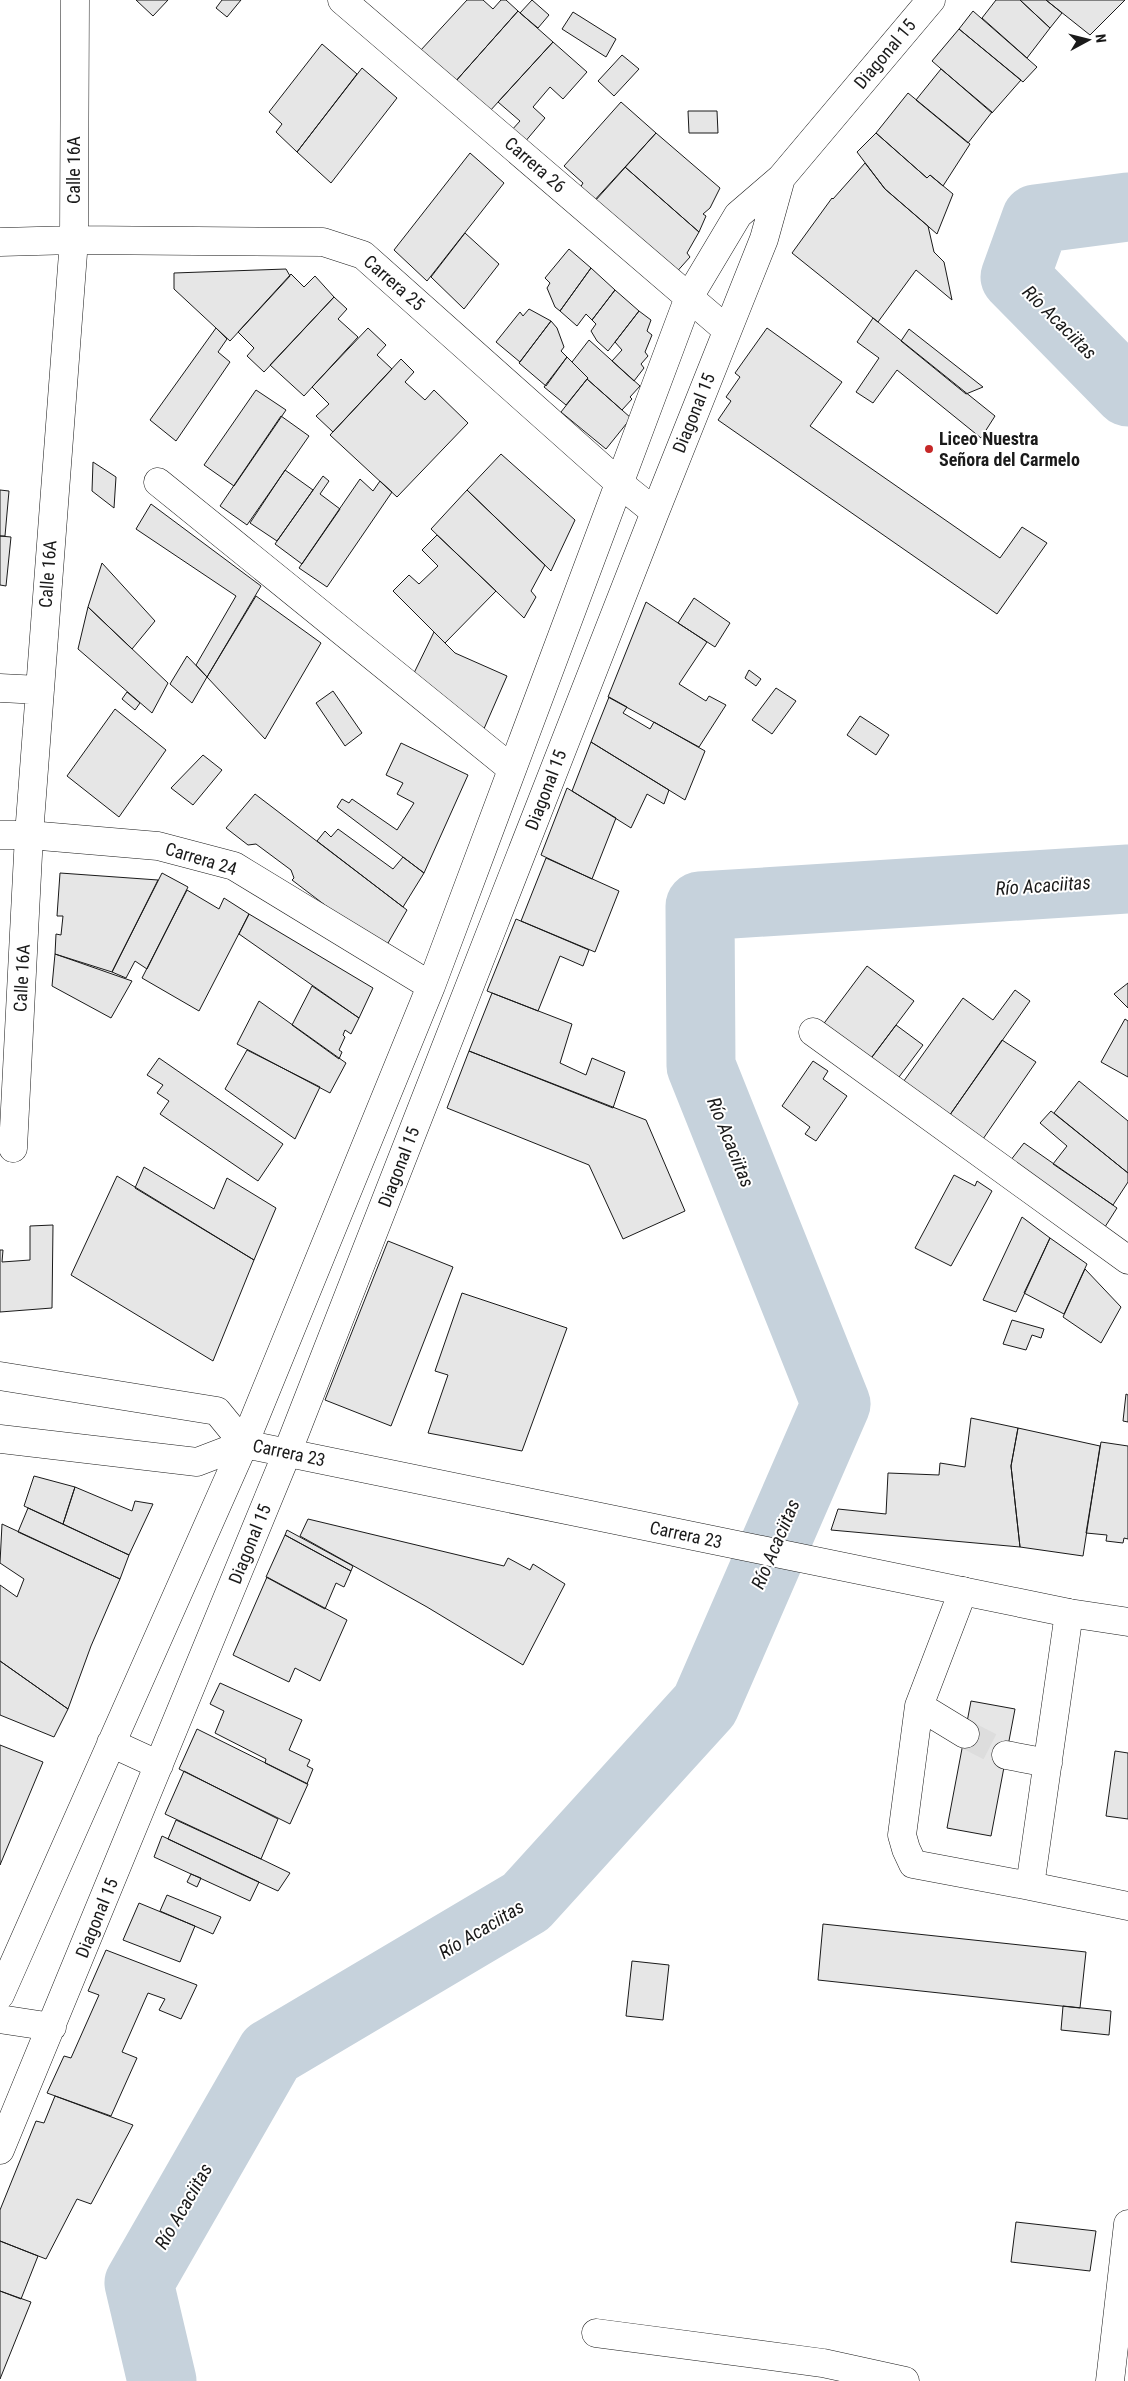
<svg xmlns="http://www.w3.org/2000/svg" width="1128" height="2381" font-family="'Roboto Condensed',sans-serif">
<rect width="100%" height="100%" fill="#fff"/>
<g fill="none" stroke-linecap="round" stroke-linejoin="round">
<path stroke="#c6d2dc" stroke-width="69" d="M1128 207 1036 219 1015 277 1128 392
M162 2381 139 2283 271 2053 526 1902 705 1705 836 1404 701 1066 700 906 1128 879"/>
</g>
<path fill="#e6e6e6" stroke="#1a1a1a" d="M136 0H168L153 16Z
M222 0H241L227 17 216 8Z
M467 0H483L493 9 501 0H506L518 11 455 82 420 51Z
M532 0 549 15 538 28 520 13Z
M996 0H1020L1050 28 1027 58 982 18Z
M1020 0H1046L1062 13 1050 28Z
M1046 0H1125L1090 35Z
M518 11 553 42 489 112 455 82Z
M973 11 1037 67 1023 82 959 29Z
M573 12 616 39 606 57 562 29Z
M959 29 1021 80 992 113 932 61Z
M553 42 587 72 563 99 550 87 533 107 545 118 524 143 511 131 520 121 498 102Z
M322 44 357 74 297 152 276 132 282 124 269 112Z
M622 55 639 69 614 96 598 81Z
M362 68 397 98 331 183 297 152Z
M941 69 992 112 968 143 916 100Z
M908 93 970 144 943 186 930 175 927 178 876 133Z
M621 102 656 133 595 201 580 188 583 183 564 166Z
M688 111H717L718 133H689Z
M656 133 720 188 710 208 703 214 706 216 699 232 625 167Z
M876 133 927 178 930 175 953 194 937 234 885 189 857 152Z
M470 153 504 183 427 281 394 250Z
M865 163 885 189 928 226 934 252 944 262 952 300 916 270 878 322 792 253 832 198 833 199Z
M625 167 699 232 687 253 690 257 673 276 592 203Z
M465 233 499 264 464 309 431 277Z
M569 249 591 268 560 311 555 307 547 288 550 283 545 278Z
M591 268 615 290 592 320 586 314 577 326 560 311Z
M286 269 290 276 230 341 174 289V273Z
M291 274 304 287 315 276 334 297 264 372 247 356 254 348 238 332Z
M615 290 639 311 608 351 597 341 591 331 596 324 592 320Z
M334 297 347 309 338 319 358 337 304 396 270 365Z
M529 309 551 321 520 362 496 342 520 312 523 316Z
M639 311 651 320 647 331 652 335 645 352 648 356 641 364 644 368 634 381 612 361 622 350 615 342Z
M873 318 995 416 981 438 897 370 873 403 856 392 879 358 857 342Z
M551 321 557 328 564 347 561 351 567 357 546 386 519 363Z
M216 328 227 339 218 352 230 362 176 441 150 420Z
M368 328 386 345 377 355 392 369 333 432 316 416 329 404 312 387Z
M767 328 842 382 810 426 1000 558 1022 527 1047 543 997 614 718 420 731 401 726 397 740 377 735 373Z
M909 329 983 387 966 394 901 341Z
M589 340 640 386 630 397 632 399 622 410 587 379 588 378 572 362Z
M567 357 588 378 566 405 544 387Z
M401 359 414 372 405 382 425 400 434 390 468 423 397 497 330 435Z
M587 379 631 418 606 449 561 412Z
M256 390 286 410 234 486 204 465Z
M281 416 309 436 247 525 220 506Z
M501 454 575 520 551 571 467 490Z
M93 462 116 477 114 508 92 491Z
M285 470 313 490 277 541 250 523Z
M323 476 329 481 320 494 340 509 302 564 275 544Z
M360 479 373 491 380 481 392 492 327 587 299 568Z
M0 490 9 491 5 536H0Z
M467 490 545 565 531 591 536 597 524 618 431 529Z
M151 504 261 586 207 677 196 665 236 596 136 529Z
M437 535 496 591 445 643 393 591 409 575 419 584 438 566 422 550Z
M0 536 11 537 6 586 0 585Z
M102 563 155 621 132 649 88 607Z
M256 596 321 643 265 739 207 677Z
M694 598 730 623 715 647 678 623Z
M646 602 707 642 679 684 706 701 709 696 726 705 699 747 608 697Z
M88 607 168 683 152 713 78 649Z
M434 632 455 653 507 676 483 731 414 673Z
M187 656 207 677 192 703 170 684Z
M749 670 761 679 756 686 745 678Z
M776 688 796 701 772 734 752 720Z
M333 691 362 733 345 746 316 703Z
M127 692 140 703 135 710 122 699Z
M609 697 627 707 623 713 650 729 654 722 705 751 685 800 591 742Z
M115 709 166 750 119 817 67 776Z
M860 716 889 735 876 755 847 735Z
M591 742 669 790 664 804 647 794 631 828 572 791Z
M401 743 468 775 424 873 337 807 342 799 349 803 352 799 397 830 414 803 397 794 403 783 386 775Z
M203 755 222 770 193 805 171 788Z
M567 788 616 818 592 879 541 855Z
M255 794 407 910 384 950 292 880 294 878 291 870 256 844 248 845 226 828Z
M338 829 393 869 403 857 424 873 403 907 317 841 325 831 331 837Z
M546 858 619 891 595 952 521 921Z
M60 873 158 880 112 972 55 954 56 934 61 935 63 916H57Z
M162 873 188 887 147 969 135 961 126 978 112 972Z
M187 890 219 909 224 898 249 914 199 1011 142 978Z
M249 914 373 988 359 1018 239 934Z
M516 919 589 950 583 966 560 956 538 1011 487 991Z
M55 954 132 981 111 1018 52 986Z
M867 966 914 1001 869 1061 822 1026Z
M1128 983V1008L1114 994Z
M312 986 359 1018 351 1034 345 1030 343 1035 345 1037 339 1050 342 1052 339 1059 292 1025Z
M1015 990 1030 1001 947 1119 901 1085 963 998 993 1020Z
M492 993 572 1024 560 1063 586 1075 592 1058 625 1072 613 1108 469 1051Z
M259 1001 346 1063 330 1093 237 1044Z
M1125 1019 1128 1021V1077L1101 1062Z
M896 1025 923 1045 896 1081 869 1061Z
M1002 1040 1036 1062 983 1139 947 1119Z
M247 1050 320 1087 295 1139 225 1089Z
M469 1051 646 1120 685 1211 623 1239 589 1165 447 1108Z
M159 1058 283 1144 258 1181 160 1114 169 1101 157 1093 163 1085 147 1075Z
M813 1061 828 1071 823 1079 847 1096 816 1141 805 1134 810 1127 782 1106Z
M1079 1081 1128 1121V1173L1054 1113Z
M1051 1111 1128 1173V1182L1113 1205 1053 1164 1067 1146 1040 1123Z
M1024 1143 1117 1208 1103 1230 1007 1165Z
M144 1167 214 1209 227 1178 276 1208 254 1260 135 1188Z
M954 1175 975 1186 977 1181 992 1191 951 1266 915 1248Z
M117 1176 254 1260 213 1361 71 1275Z
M1022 1217 1050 1238 1016 1312 983 1300Z
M53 1225 52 1308 0 1312V1250H3L2 1262 30 1260V1226Z
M1050 1238 1087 1264 1064 1314 1024 1293Z
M388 1241 453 1267 391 1426 325 1400Z
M1085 1269 1121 1307 1101 1343 1063 1317Z
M462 1293 567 1328 522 1451 428 1433 448 1375 435 1371Z
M1012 1320 1044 1329 1041 1338 1032 1335 1026 1350 1003 1344Z
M1126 1394 1128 1395V1422L1123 1421Z
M971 1418 1018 1428 1011 1466 1020 1547 831 1530 838 1509 886 1514 888 1473 939 1475 940 1463 965 1467Z
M1018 1428 1100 1446 1083 1556 1020 1547 1011 1466Z
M1101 1442 1128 1446V1539L1124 1538 1123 1543 1106 1541 1107 1535 1086 1533Z
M34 1476 75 1487 63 1524 24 1506Z
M75 1487 132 1511 135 1501 153 1504 129 1555 63 1524Z
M28 1508 129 1555 120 1579 18 1532Z
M308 1519 504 1566 508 1558 530 1570 533 1564 565 1584 523 1665 427 1607 300 1536Z
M2 1524 120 1579 91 1646 68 1709 0 1661V1585L17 1597 24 1579 0 1563Z
M287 1530 353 1566 351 1571 285 1535Z
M285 1535 351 1571 344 1587 336 1583 325 1609 266 1577Z
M267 1577 347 1620 320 1681 295 1668 289 1682 233 1655Z
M0 1661 68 1709 54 1737 0 1715Z
M220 1683 302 1720 289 1750 310 1760 307 1766 313 1769 307 1784 265 1763 266 1759 215 1733 224 1711 210 1704Z
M971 1701 1015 1709 991 1836 947 1828Z
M197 1729 308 1784 290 1824 179 1769Z
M0 1745 43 1762 0 1865Z
M1115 1751 1128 1753V1819L1106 1816Z
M184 1771 278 1819 261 1859 165 1814Z
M176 1820 261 1859 290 1873 278 1891 241 1874 168 1839Z
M162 1836 259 1882 250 1901 154 1857Z
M191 1874 201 1878 197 1887 187 1882Z
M167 1895 221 1917 213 1934 160 1911Z
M139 1903 195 1926 180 1962 123 1940Z
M823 1924 1086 1952 1080 2008 818 1980Z
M106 1950 197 1985 181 2019 159 2010 165 1999 148 1993 122 2052 137 2058 111 2116 47 2093 64 2056 71 2058 99 1995 88 1991Z
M632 1961 669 1965 663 2020 626 2016Z
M1063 2006 1111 2011 1109 2035 1061 2030Z
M55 2096 133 2125 91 2204 77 2199 46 2259 0 2241V2210L36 2121 44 2123Z
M1016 2222 1096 2231 1090 2271 1011 2262Z
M0 2241 38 2256 21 2299 0 2291Z
M0 2291 31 2302 0 2379Z"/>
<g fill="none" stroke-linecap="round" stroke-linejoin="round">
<path stroke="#ddd" stroke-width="28" stroke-dasharray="28 14" stroke-linecap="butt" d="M965 1734 1006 1755"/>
<g stroke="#1a1a1a" stroke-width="29">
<path id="minor" d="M342 0 727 330
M0 242 74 240 323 242 363 255 619 483 655 512
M158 482 512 769
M0 688 40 690
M0 835H29L158 846 234 866 431 986
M813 1032 1128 1260
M13 1148 29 835 74 240 75 0
M963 1591 919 1706 902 1835 906 1849 913 1864 1030 1886
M1069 1613 1030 1886 1128 1906
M919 1706 965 1734
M111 1743 159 1765
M1006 1755 1048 1763
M0 1995 244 1444 431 986 689 297 738 215 781 178 931 0
M0 2019 52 2027
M0 2150 287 1453 655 512 764 239 781 178
M596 2333 823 2363 905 2381
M1110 2381 1128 2224"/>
</g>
<g stroke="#1a1a1a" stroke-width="29">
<path id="major" d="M0 1376 217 1411 244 1444
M0 1439 197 1462 244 1444 1069 1613 1128 1622"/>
</g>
<use href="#minor" stroke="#fff" stroke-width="28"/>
<use href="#major" stroke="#fff" stroke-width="28"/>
</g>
<circle fill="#c62828" stroke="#fff" stroke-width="2" cx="929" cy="449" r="5"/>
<g text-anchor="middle" stroke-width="4" stroke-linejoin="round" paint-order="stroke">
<g font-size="18" fill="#1a1a1a" stroke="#fff">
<text transform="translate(885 54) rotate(-50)" y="6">Diagonal 15</text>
<text transform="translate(535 165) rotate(41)" y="6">Carrera 26</text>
<text transform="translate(74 170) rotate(-90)" y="6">Calle 16A</text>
<text transform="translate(394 283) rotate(41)" y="6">Carrera 25</text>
<text transform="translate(694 413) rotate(-68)" y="6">Diagonal 15</text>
<text transform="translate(48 574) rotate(-86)" y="6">Calle 16A</text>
<text transform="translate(546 790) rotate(-69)" y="6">Diagonal 15</text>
<text transform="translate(201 859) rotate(17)" y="6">Carrera 24</text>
<text transform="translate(22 978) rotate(-87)" y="6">Calle 16A</text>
<text transform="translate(399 1167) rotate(-69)" y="6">Diagonal 15</text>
<text transform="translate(289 1453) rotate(12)" y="6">Carrera 23</text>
<text transform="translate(686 1535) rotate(12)" y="6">Carrera 23</text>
<text transform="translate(250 1544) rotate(-68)" y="6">Diagonal 15</text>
<text transform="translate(97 1918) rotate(-68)" y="6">Diagonal 15</text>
</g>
<g font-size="18" font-weight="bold" fill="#1a1a1a" stroke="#fff" text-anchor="start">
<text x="939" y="445">Liceo Nuestra<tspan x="939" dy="21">Señora del Carmelo</tspan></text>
</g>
<g font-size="19" font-style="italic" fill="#1a1a1a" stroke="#fff">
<text transform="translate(1060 322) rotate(45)" y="7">Río Acaciitas</text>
<text transform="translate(1043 885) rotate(-4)" y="7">Río Acaciitas</text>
<text transform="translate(731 1142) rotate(68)" y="7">Río Acaciitas</text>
<text transform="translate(775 1544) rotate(-67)" y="7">Río Acaciitas</text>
<text transform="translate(481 1929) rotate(-31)" y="7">Río Acaciitas</text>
<text transform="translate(183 2206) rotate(-60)" y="7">Río Acaciitas</text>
</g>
</g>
<g transform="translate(1088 40) rotate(83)" stroke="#ffffff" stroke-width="4" paint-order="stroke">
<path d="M0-4L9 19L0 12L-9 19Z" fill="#1a1a1a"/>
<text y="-8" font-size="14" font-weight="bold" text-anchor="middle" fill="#1a1a1a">N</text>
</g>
</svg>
